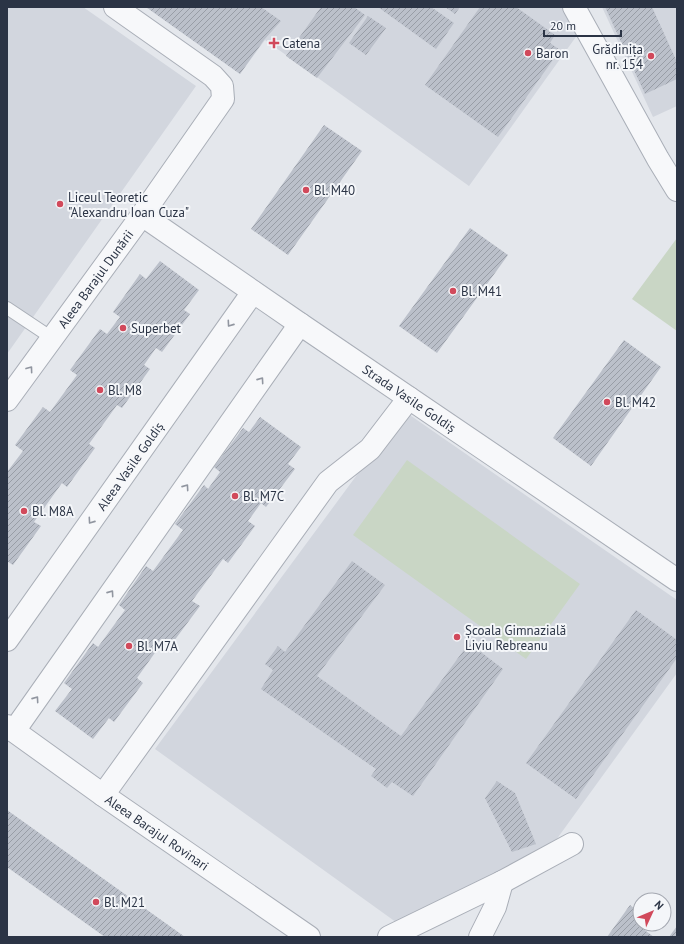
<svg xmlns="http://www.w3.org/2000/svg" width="684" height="944" font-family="'PT Sans',sans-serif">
<defs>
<pattern id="building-hatch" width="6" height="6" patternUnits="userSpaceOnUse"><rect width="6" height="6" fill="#bbc0ca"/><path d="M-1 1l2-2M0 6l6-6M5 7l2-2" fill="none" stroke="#989da6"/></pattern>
</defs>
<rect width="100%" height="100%" fill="#e4e7ec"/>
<path fill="#d2d6de" d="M7 7H83L196 86 7 354Z
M146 7H564L578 34 469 186 265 40 240 74Z
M602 7H677V106L653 117Z
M404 411 677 600V673L551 847 400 925 155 749Z"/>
<path fill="#c9d6c5" d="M677 238V331L632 299Z
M407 460 580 584 526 659 353 535Z"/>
<path fill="url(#building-hatch)" d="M146 7H261L281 21 264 40 240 74Z
M321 7H354L365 15 317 78 286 56Z
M378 7H431L454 23 436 49Z
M445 7H460L455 14Z
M480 7H516L555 35 550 43 560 50 498 137 425 85Z
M605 7H652L677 62V79L645 94Z
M368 16 386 28 366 55 349 43Z
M324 125 362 151 288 255 251 229Z
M470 228 508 255 437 353 399 326Z
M160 261 199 290 184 310 190 314 162 352 156 348 144 365 150 369 122 408 117 405 89 444 95 448 67 487 62 483 34 522 41 526 13 565 7 561V472L23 451 15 445 43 407 50 412 77 375 70 370 100 329 107 334 120 317 113 312 140 274 146 279Z
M624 340 661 367 591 466 553 438Z
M260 417 301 447 288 464 295 469 266 507 261 503 248 521 255 526 228 563 223 559 192 601 200 606 171 645 164 640 137 678 143 683 114 722 109 718 93 739 55 711 72 689 64 683 93 643 98 647 125 610 119 605 146 566 153 571 183 530 175 524 204 485 208 489 220 472 214 467 243 428 249 432Z
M352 561 385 585 317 676 401 736 469 643 503 669 413 796 392 782 387 788 371 776 376 769 261 689 273 670 265 664 278 646 285 652Z
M636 610 677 640V658L576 799 526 763Z
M497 781 515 793 536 844 512 852 485 798Z
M7 810 185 937H105L7 867Z
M630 905 640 913V924H647L643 929 654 937H607Z
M677 926V937H669Z"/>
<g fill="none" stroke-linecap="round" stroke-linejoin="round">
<g stroke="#a9aeb7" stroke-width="14">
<path id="service" d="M7 308 52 338"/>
</g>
<g stroke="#a9aeb7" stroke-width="24">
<g id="minor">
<path d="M574 7 658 159 677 190"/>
<path id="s1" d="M142 215 300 324 677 580"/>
<path id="s2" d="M7 400 142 215 223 99 222 86 213 76 115 7"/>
<path id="s3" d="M7 640 253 292"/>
<path id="s4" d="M7 726 103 795 309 937"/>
<path d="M14 731 300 324"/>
<path d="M103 795 328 482 370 449 409 398"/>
<path d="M389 937 502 882 572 844"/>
<path d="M480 937 495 907 502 882"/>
</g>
</g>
<use href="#service" stroke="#f7f8fa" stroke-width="12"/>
<use href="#minor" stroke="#f7f8fa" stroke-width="22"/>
</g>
<defs><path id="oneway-chevron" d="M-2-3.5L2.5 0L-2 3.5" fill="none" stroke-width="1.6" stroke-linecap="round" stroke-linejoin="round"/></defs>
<g stroke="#9196a0">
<use href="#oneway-chevron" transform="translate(230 324) rotate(125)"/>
<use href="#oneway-chevron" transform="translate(30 369) rotate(-54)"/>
<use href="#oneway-chevron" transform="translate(261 380) rotate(-55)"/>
<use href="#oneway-chevron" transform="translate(186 487) rotate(-55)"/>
<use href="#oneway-chevron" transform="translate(91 521) rotate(125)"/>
<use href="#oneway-chevron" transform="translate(111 593) rotate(-55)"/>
<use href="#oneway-chevron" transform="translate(36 699) rotate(-55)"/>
</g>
<g fill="#d1495b" stroke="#f4f6f9" stroke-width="1.5">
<path d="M272 37h4v4h4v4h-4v4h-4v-4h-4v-4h4z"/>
<circle cx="528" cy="53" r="4"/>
<circle cx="651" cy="56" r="4"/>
<circle cx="306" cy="190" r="4"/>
<circle cx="60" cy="204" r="4"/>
<circle cx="453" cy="291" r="4"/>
<circle cx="123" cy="328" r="4"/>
<circle cx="100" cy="390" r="4"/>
<circle cx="607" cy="402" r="4"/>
<circle cx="235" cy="496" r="4"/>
<circle cx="24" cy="511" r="4"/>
<circle cx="457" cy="637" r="4"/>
<circle cx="129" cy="646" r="4"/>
<circle cx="96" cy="902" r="4"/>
</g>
<g text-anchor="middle" stroke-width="4" stroke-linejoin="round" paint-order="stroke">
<g font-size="13" fill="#2b3445" stroke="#f4f6f9" text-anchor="start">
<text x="282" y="48">Catena</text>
<text x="643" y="54" text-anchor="end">Grădinița<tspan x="643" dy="15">nr. 154</tspan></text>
<text x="536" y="58">Baron</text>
<text x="314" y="195">Bl. M40</text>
<text x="68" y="202">Liceul Teoretic<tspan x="68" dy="15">"Alexandru Ioan Cuza"</tspan></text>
<text x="461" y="296">Bl. M41</text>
<text x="131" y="333">Superbet</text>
<text x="108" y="395">Bl. M8</text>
<text x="615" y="407">Bl. M42</text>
<text x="243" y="501">Bl. M7C</text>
<text x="32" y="516">Bl. M8A</text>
<text x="465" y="635">Școala Gimnazială<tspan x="465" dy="15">Liviu Rebreanu</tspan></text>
<text x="137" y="651">Bl. M7A</text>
<text x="104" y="907">Bl. M21</text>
</g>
<g font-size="13" fill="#2b3445" stroke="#f4f6f9">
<text dy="5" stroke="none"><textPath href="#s2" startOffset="150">Aleea Barajul Dunării</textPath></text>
<text dy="5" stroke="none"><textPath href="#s1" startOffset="324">Strada Vasile Goldiș</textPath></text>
<text dy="5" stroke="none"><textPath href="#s3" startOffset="213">Aleea Vasile Goldiș</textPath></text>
<text dy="5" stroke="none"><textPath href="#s4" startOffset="184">Aleea Barajul Rovinari</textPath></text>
</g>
</g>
<rect width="684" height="944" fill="none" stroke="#2b3445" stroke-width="16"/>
<g transform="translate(652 912) rotate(46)"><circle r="19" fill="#f4f6f9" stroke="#a4a8b1"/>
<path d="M0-3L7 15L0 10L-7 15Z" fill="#d1495b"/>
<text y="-6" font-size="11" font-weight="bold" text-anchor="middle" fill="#2b3445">N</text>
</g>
<path d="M544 30v6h77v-6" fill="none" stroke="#2b3445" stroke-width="2"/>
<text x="550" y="30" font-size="12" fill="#2b3445" stroke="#f4f6f9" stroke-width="3" paint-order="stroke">20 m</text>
</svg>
